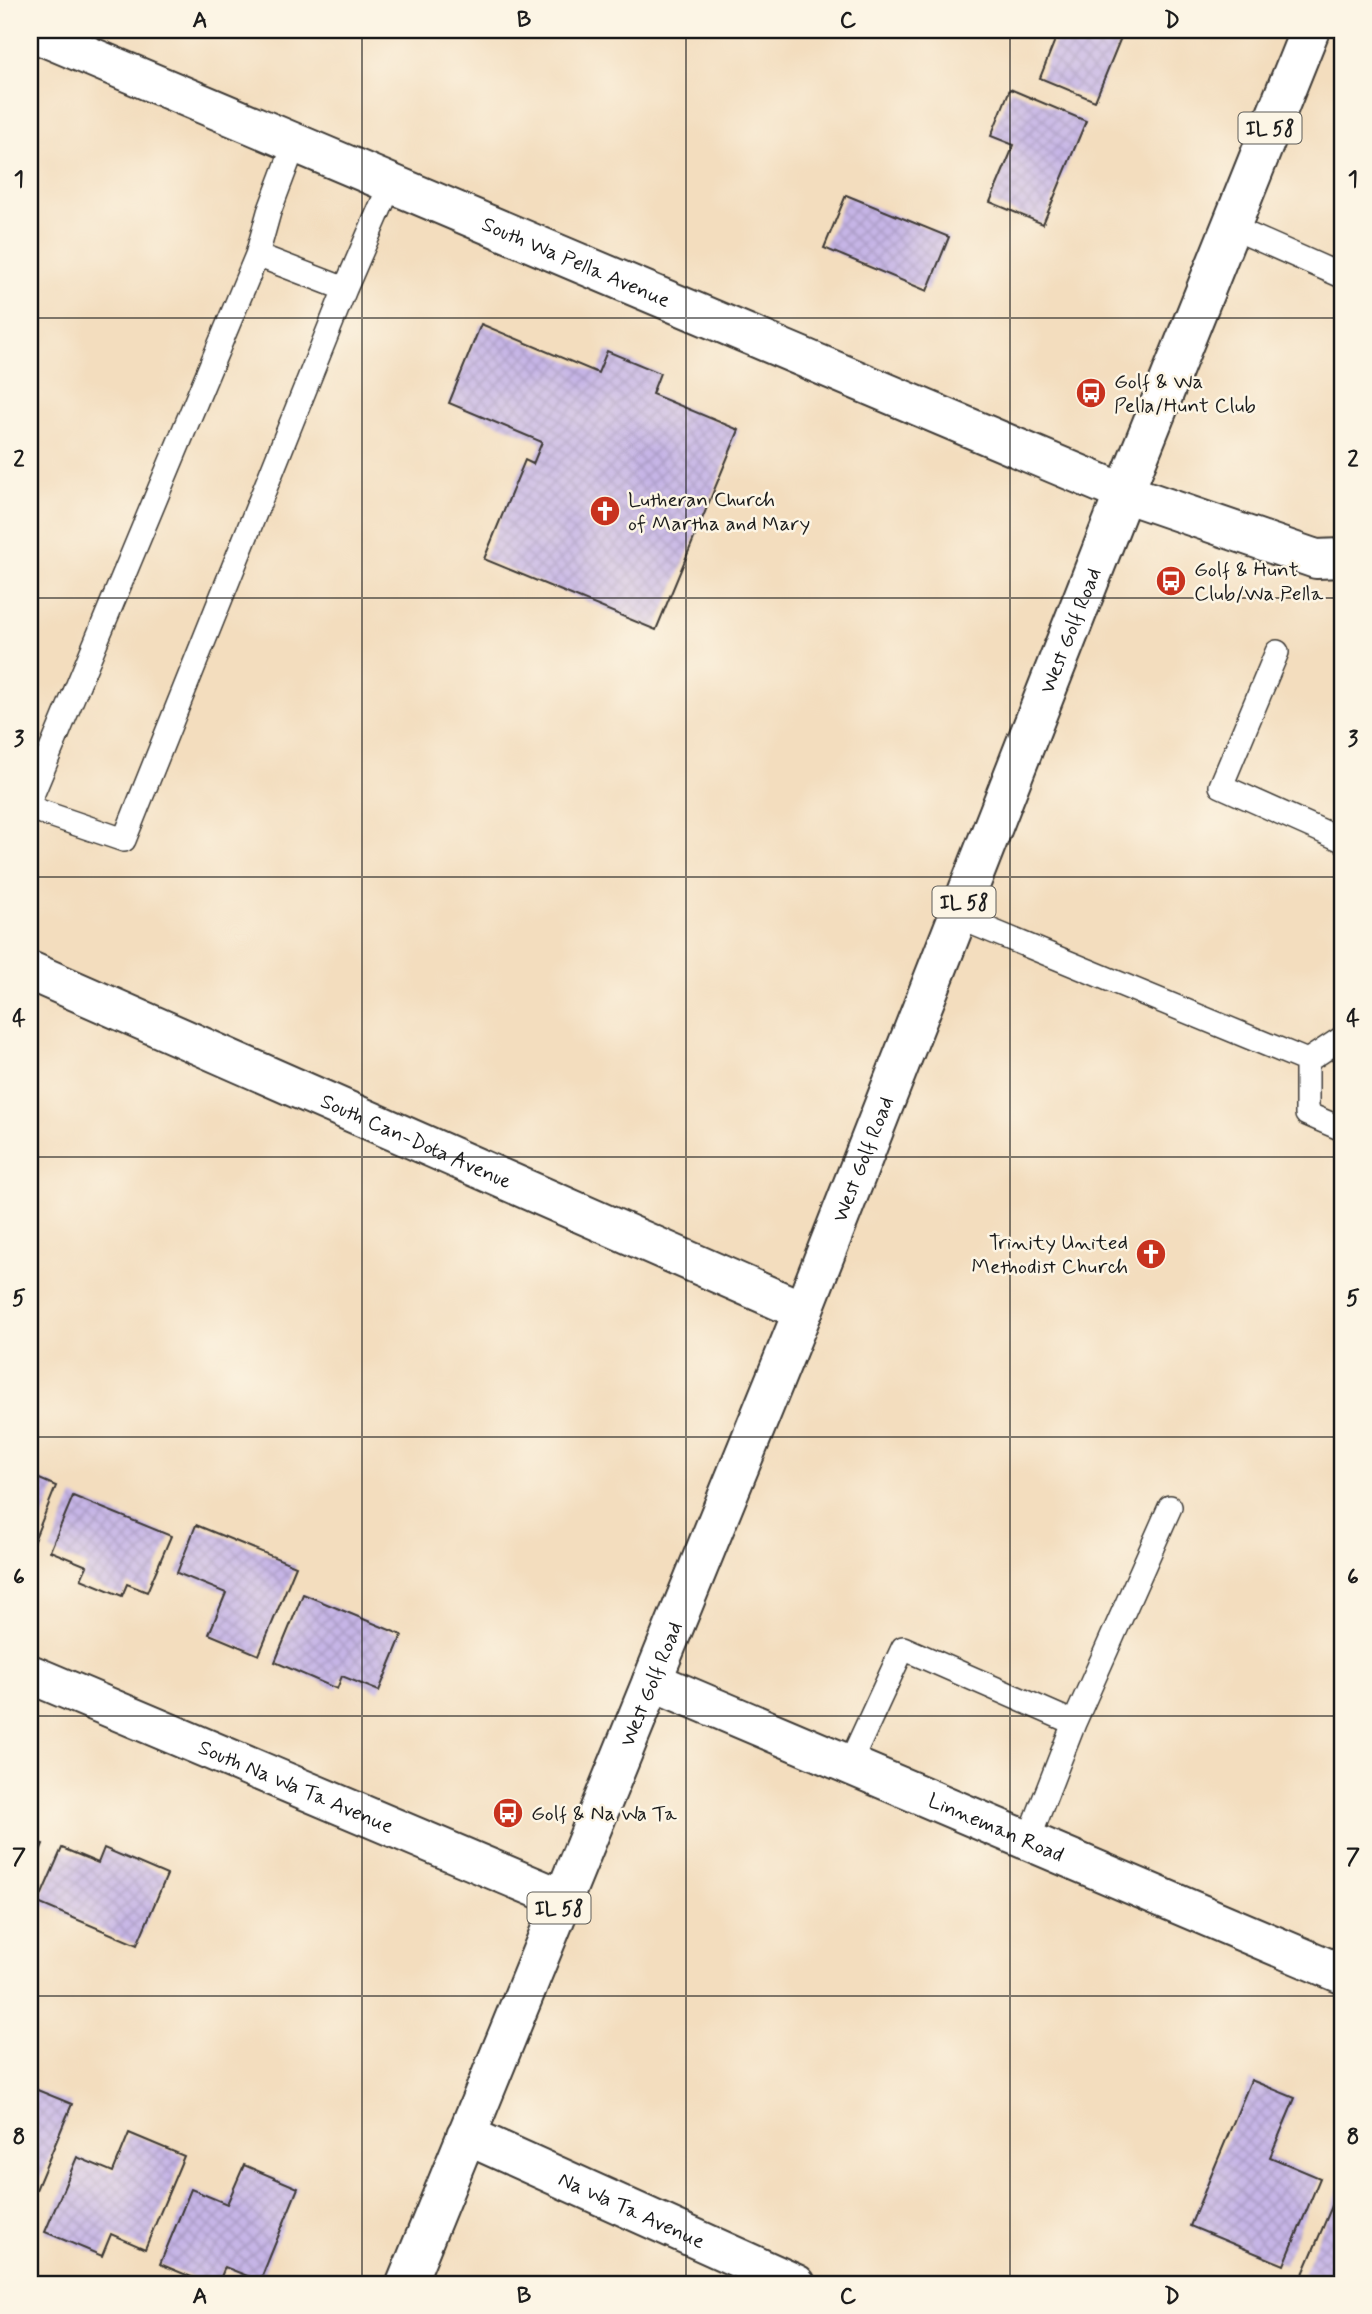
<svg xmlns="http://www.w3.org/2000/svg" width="1372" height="2314" font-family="Mynerve,sans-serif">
<defs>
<pattern id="building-cross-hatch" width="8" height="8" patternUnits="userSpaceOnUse" patternTransform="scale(1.75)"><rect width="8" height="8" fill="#c6b5e6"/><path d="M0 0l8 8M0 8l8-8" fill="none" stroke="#aa9bc5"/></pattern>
</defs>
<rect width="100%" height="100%" fill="#fcf5e5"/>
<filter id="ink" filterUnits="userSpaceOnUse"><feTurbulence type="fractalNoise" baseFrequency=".0143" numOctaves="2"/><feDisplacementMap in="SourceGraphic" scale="14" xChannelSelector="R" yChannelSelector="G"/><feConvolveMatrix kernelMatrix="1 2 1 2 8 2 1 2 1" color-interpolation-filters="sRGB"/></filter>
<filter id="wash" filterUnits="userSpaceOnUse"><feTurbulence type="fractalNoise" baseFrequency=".00686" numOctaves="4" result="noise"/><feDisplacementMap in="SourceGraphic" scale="28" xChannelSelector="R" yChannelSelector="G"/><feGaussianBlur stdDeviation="1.57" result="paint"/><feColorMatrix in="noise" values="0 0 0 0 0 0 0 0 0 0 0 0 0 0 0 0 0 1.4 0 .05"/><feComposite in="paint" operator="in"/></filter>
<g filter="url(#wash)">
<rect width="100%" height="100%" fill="#f3ddbe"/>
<g id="blocks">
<path fill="url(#building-cross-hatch)" d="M1059 30H1124L1095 101 1040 78Z
M1010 89 1086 121 1043 224 990 202 1014 145 991 136Z
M846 195 949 237 927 291 824 248Z
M481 324 598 373 607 351 660 373 652 394 739 430 656 630 484 559 525 460 533 464 542 442 449 403Z
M30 1475 56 1486 33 1543 30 1541Z
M73 1496 171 1536 147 1592 127 1584 122 1596 81 1579 87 1566 50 1551Z
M196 1525 296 1566 259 1655 209 1634 226 1593 177 1573Z
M303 1594 402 1635 379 1691 342 1676 337 1689 275 1662Z
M30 1839 43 1844 30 1875Z
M62 1848 98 1863 104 1848 167 1875 137 1945 38 1903Z
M1251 2080 1295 2098 1270 2157 1320 2178 1284 2265 1190 2226Z
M30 2087 72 2104 33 2197 30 2196Z
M129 2133 184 2156 145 2249 111 2234 102 2256 45 2232 77 2157 113 2172Z
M244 2165 298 2188 260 2281 225 2267 218 2284H208L160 2264 191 2189 227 2204Z
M1340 2187 1342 2188V2284H1326L1303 2274Z"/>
</g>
</g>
<g filter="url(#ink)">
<use href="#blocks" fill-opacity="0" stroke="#3c3934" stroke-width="2"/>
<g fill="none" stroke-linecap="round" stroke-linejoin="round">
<g stroke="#3c3934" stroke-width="26">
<path id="lane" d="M1231 227 1342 276
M257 255 345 289
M1277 652 1221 786 1342 840
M30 800 257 255 269 212 295 143
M30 808 124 840 345 289 391 183
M958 917 1307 1061
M1307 1061V1114L1342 1129
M1307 1061 1342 1038
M1074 1723 1170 1507
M849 1765 903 1648 1074 1723 1028 1841"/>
</g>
<g stroke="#3c3934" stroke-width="42">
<g id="street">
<path id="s1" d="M30 31 1124 493 1316 559 1342 558"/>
<path id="s2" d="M30 971 803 1311"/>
<path id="s3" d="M30 1674 563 1899"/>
<path id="s4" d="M652 1681 1342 1974"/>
<path id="s5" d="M466 2135 796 2284"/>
</g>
</g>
<g stroke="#3c3934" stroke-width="42">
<g id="primary">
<path id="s6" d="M406 2284 803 1311 1124 493 1310 30"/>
</g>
</g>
<use href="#lane" stroke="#fff" stroke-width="23"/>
<use href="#street" stroke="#fff" stroke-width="38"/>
<use href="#primary" stroke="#fff" stroke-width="38"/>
</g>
</g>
<path fill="none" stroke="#1c1c1c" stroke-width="2" stroke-opacity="0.55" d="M362 30V2284M686 30V2284M1010 30V2284M30 318H1342M30 598H1342M30 877H1342M30 1157H1342M30 1437H1342M30 1716H1342M30 1996H1342"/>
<defs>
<g id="bus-disc" transform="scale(1.575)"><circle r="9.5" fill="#c8321e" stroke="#fcf5e5"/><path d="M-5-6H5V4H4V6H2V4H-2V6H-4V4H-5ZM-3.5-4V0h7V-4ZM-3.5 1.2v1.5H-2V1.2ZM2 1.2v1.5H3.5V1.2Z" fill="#fff"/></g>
<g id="church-disc" transform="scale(1.575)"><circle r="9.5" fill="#c8321e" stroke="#fcf5e5"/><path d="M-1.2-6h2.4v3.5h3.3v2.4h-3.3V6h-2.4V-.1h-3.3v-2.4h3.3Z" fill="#fff"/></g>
</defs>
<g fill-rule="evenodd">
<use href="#bus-disc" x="1091" y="393"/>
<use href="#church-disc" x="605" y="511"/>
<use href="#bus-disc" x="1171" y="581"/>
<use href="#church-disc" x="1151" y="1254"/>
<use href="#bus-disc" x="508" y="1813"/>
</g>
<g text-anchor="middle" stroke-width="5" stroke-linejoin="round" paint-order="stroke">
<g fill="#fcf5e5" stroke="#5f5d58" stroke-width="2">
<rect x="1238.5" y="112.5" width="63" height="31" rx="5"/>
<rect x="932.5" y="886.5" width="63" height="31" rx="5"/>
<rect x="527.5" y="1892.5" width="63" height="31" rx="5"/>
</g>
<g font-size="19" font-weight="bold" fill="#1c1c1c">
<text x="1270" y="135">IL 58</text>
<text x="964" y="909">IL 58</text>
<text x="559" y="1915">IL 58</text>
</g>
<g font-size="21" fill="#1c1c1c" stroke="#fcf5e5">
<text dy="7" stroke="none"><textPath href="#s1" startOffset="593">South Wa Pella Avenue</textPath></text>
<text dy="7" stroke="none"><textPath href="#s6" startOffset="1782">West Golf Road</textPath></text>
<text dy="7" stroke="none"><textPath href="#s2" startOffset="422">South Can-Dota Avenue</textPath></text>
<text dy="7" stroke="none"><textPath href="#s6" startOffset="1214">West Golf Road</textPath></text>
<text dy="7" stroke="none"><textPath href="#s6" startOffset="648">West Golf Road</textPath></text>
<text dy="7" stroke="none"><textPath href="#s3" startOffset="289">South Na Wa Ta Avenue</textPath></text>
<text dy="7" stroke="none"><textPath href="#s4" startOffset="374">Linneman Road</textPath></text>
<text dy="7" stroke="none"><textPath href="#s5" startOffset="182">Na Wa Ta Avenue</textPath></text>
</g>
<g font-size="21" fill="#1c1c1c" stroke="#fcf5e5" text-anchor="start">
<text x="1114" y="388">Golf &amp; Wa<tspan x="1114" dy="24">Pella/Hunt Club</tspan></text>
<text x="628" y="506">Lutheran Church<tspan x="628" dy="24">of Martha and Mary</tspan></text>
<text x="1194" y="576">Golf &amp; Hunt<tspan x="1194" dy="24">Club/Wa Pella</tspan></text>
<text x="1128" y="1249" text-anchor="end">Trinity United<tspan x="1128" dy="24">Methodist Church</tspan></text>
<text x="531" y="1820">Golf &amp; Na Wa Ta</text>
</g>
</g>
<rect width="1372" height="2314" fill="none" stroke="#fcf5e5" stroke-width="77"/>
<rect x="38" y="38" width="1296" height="2238" fill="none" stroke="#1c1c1c" stroke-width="2.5"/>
<g font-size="23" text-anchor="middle" font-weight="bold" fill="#1c1c1c">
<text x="200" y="27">A</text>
<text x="524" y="27">B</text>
<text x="848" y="27">C</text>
<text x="1172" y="27">D</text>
<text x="19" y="186">1</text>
<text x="1353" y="186">1</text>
<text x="19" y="466">2</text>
<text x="1353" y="466">2</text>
<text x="19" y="746">3</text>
<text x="1353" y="746">3</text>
<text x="19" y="1025">4</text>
<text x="1353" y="1025">4</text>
<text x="19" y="1305">5</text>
<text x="1353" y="1305">5</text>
<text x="19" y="1584">6</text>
<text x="1353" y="1584">6</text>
<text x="19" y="1864">7</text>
<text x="1353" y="1864">7</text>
<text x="19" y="2144">8</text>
<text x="1353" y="2144">8</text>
<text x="200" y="2303">A</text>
<text x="524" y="2303">B</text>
<text x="848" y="2303">C</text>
<text x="1172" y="2303">D</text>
</g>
</svg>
